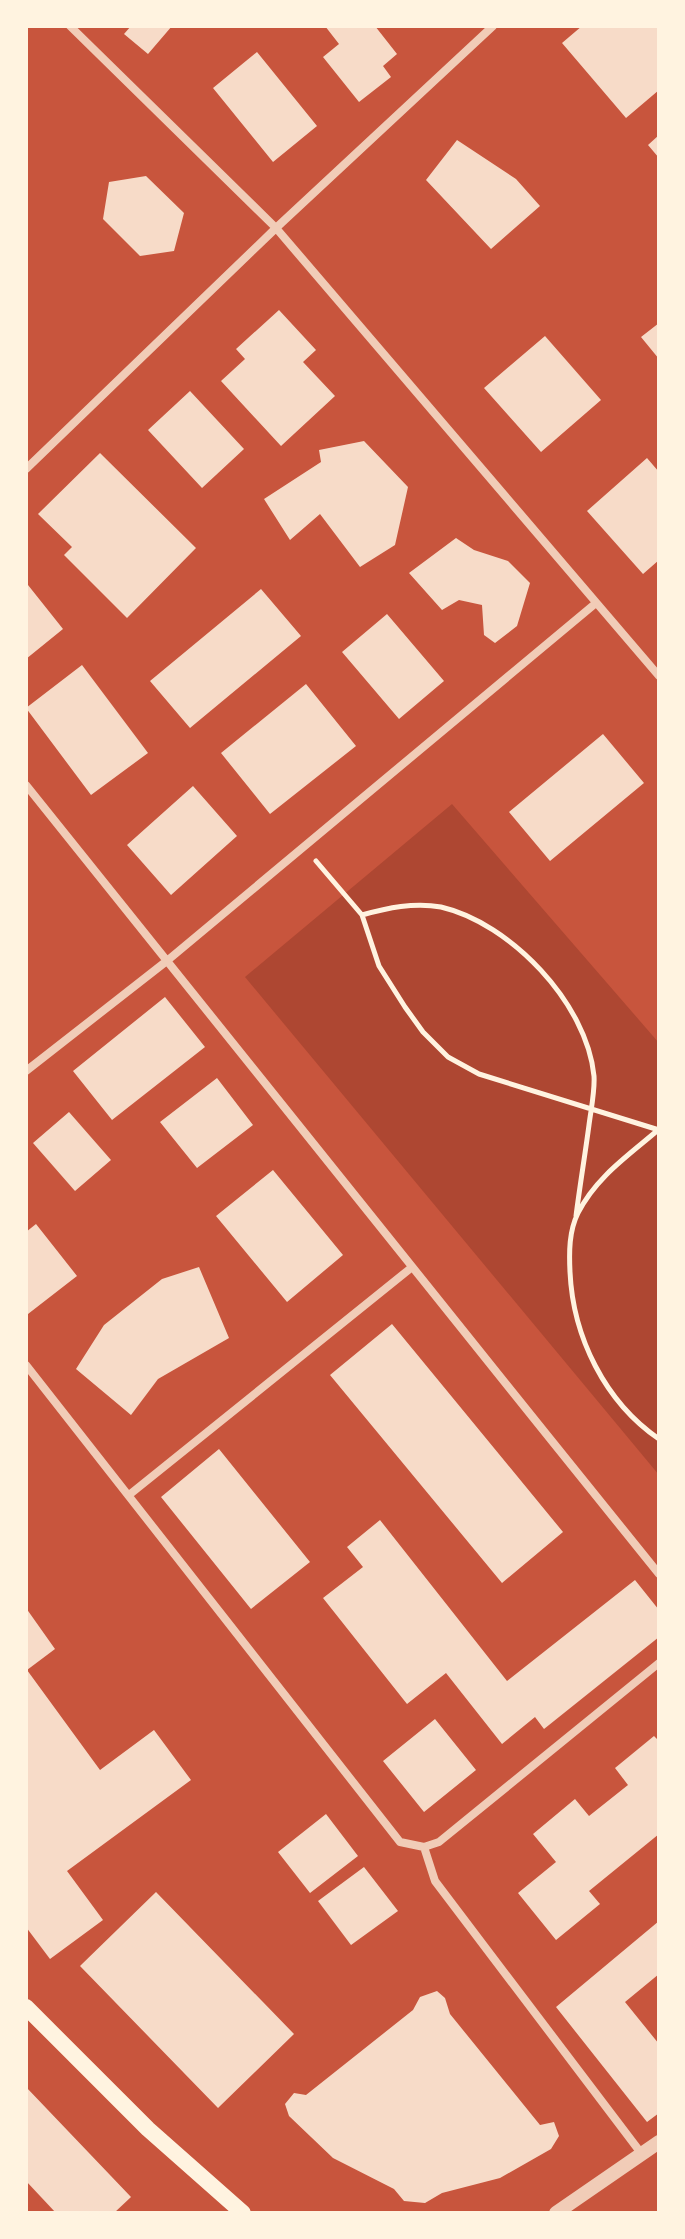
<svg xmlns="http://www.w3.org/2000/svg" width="685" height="2239" font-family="Raleway,sans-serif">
<rect width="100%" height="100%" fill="#c8553d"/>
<path fill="#ae4732" d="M452 804 659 1043V1475L245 977Z"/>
<path fill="#f7dbc8" d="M131 26H172L148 54 124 34Z
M325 26H375L397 54 383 66 391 77 359 102 323 57 339 44Z
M582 26H659V90L626 118 562 43Z
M257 52 317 126 273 162 213 88Z
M659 135V158L648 145Z
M457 140 516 179 540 206 491 249 426 180Z
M146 176 184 213 174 251 140 256 103 219 109 182Z
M279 310 316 350 303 362 335 396 281 446 221 381 245 359 236 349Z
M659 323V359L641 337Z
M545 336 601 400 541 452 484 388Z
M190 391 244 449 202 488 148 430Z
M364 441 408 487 395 545 360 567 320 514 290 540 264 499 321 462 319 450Z
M100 453 196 548 127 618 64 555 72 547 38 514Z
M647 458 659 472V560L643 574 587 511Z
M456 538 474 550 508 561 530 583 517 626 495 643 484 635 482 605 459 600 442 610 409 573Z
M28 585 63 629 26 659V586Z
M261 589 301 636 190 728 150 681Z
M387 614 444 681 399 719 342 652Z
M82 665 148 753 91 795 26 708Z
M306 684 356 746 270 814 221 753Z
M603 734 644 783 550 861 509 812Z
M193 786 237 836 171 895 127 845Z
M165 997 205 1047 112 1120 73 1071Z
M217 1078 253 1125 197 1168 160 1122Z
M69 1112 111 1160 75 1191 33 1143Z
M273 1170 343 1255 287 1302 216 1216Z
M36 1224 77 1276 28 1314 26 1232Z
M199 1267 229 1338 158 1379 131 1415 76 1369 104 1325 162 1279Z
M392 1324 563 1532 502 1583 330 1375Z
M219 1449 310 1562 251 1609 161 1497Z
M380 1520 507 1681 635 1580 659 1610V1637L544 1729 535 1717 502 1744 446 1673 407 1704 323 1598 363 1567 347 1547Z
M26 1608 55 1649 27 1670 100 1770 154 1730 191 1780 67 1871 103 1920 50 1959 26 1927Z
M435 1719 476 1770 424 1812 383 1761Z
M654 1736 659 1741V1834L589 1891 600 1904 556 1940 518 1893 556 1862 533 1834 575 1799 589 1816 628 1785 615 1768Z
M326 1814 358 1856 310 1893 278 1852Z
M364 1867 398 1911 351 1945 318 1901Z
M156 1892 294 2034 218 2108 80 1966Z
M659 1921V1974L625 2002 659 2044V2113L647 2122 556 2007Z
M437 1991 445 1998 450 2014 540 2125 554 2122 559 2136 551 2149 500 2178 442 2193 425 2203 404 2201 394 2189 333 2158 289 2116 285 2104 294 2093 306 2095 413 2010 420 1997Z
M26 2087 131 2197 114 2213H56L26 2181Z"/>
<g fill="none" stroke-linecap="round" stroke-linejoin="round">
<path stroke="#fff3e0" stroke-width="5" d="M316 861 362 915 379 966 405 1007 423 1032 448 1057 479 1074 659 1130
M362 915C387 908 414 902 441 907 510 923 587 1003 594 1076 595 1091 591 1109 589 1125 585 1155 580 1185 576 1216
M658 1130C629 1155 596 1177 578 1213 569 1231 569 1252 570 1272 573 1337 605 1402 659 1439"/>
<path stroke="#f1ccb7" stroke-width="8" d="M70 26 276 228 659 676
M26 469 276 228 493 26
M26 785C239 1047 447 1312 659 1574
M26 1071 168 960 596 603
M26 1365 400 1842 424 1847 439 1842 659 1663
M129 1495 411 1268
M424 1847 435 1881 641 2153"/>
<path stroke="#f1ccb7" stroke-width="14" d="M556 2213 659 2142"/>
<path stroke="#fff3e0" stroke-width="16" d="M26 2007 148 2129 243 2213"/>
</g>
<rect width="685" height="2239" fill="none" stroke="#fff3e0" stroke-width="56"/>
</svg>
